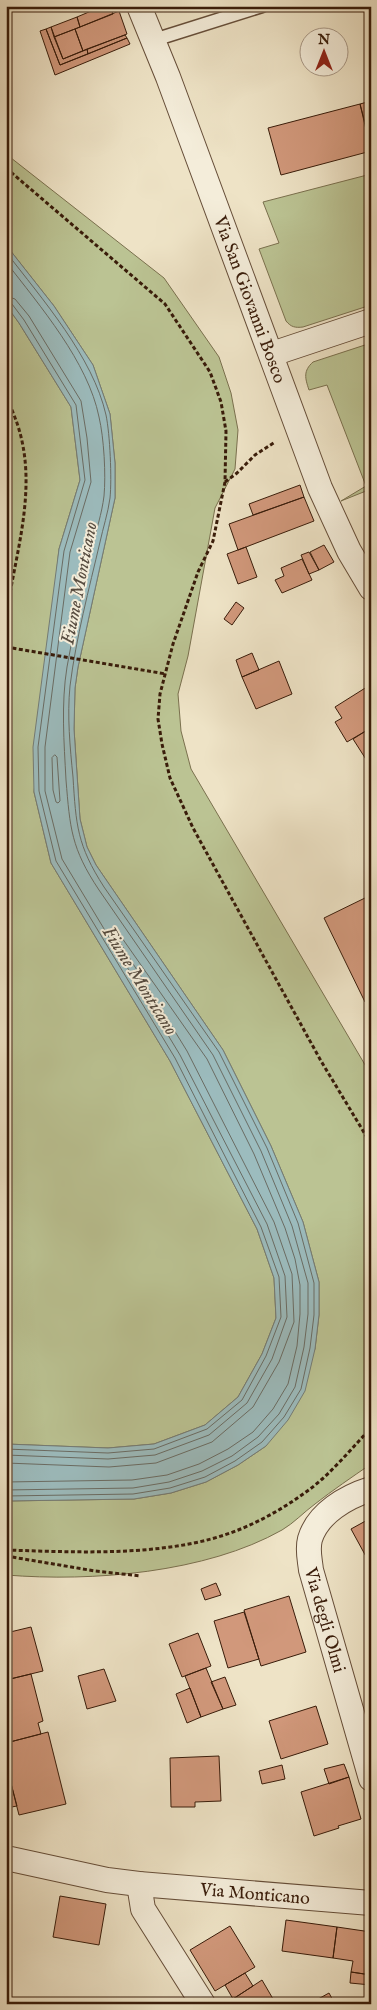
<svg xmlns="http://www.w3.org/2000/svg" width="377" height="2010" font-family="'IM FELL English',serif">
<rect width="100%" height="100%" fill="#eee3c6"/>
<filter id="stains"><feTurbulence type="fractalNoise" baseFrequency=".004" numOctaves="4"/><feColorMatrix values="0 0 0 0 .2 0 0 0 0 .09 0 0 0 0 .02 0 0 0 .5 -.17"/></filter>
<radialGradient id="worn" r=".72"><stop offset=".6" stop-color="#630" stop-opacity="0"/><stop offset="1" stop-color="#630" stop-opacity=".3"/></radialGradient>
<path fill="#bbc393" stroke="#7a704e" d="M6 154 164 278 219 357 231 393 238 430 235 469 215 508 188 656 178 694 181 731 191 769 371 1075V1464C352 1477 333 1490 315 1504 304 1512 294 1523 282 1530 206 1573 92 1582 6 1575V1501L134 1499 171 1493 206 1482 238 1465 266 1446 315 1349 319 1315V1282L303 1222 271 1146 223 1050 109 884 96 865 87 847 80 819 74 729 75 688 78 667 115 498V463L110 414 93 365 54 306 6 245Z
M371 174V305L303 327C295 328 291 327 286 321L259 249 279 243 263 202Z
M6 305 19 323 71 407 80 480 59 549 34 792 51 863 170 1061 257 1229 274 1278 276 1318 262 1354 238 1397 205 1425 154 1444 108 1448 6 1444Z
M371 343V489L341 501 366 486 327 385 309 390C305 378 303 371 313 362Z"/>
<path fill="#9cbcbe" stroke="#747c76" d="M6 245 54 306 93 365 110 414 115 463V498L78 667 75 688 74 729 80 819 87 847 96 865 109 884 223 1050 271 1146 303 1222 319 1282V1315L315 1349 305 1391 288 1420 266 1446 238 1465 206 1482 171 1493 134 1499 6 1501V1444L108 1448 154 1444 205 1425 238 1397 262 1354 276 1318 274 1278 257 1229 170 1061 51 863 34 792 33 747 59 549 80 480 71 407 19 323 6 305Z"/>
<g fill="none" stroke-linecap="round" stroke-linejoin="round">
<path stroke="#6a6c64" stroke-width="1" d="M6 252C42 299 93 357 106 415 110 434 112 479 110 498 108 513 103 528 100 542 89 589 76 638 70 686 67 716 70 747 73 777 76 825 77 845 104 887L219 1052 267 1148 298 1223 314 1283V1315L310 1348 301 1389 284 1417 262 1442 235 1461 205 1477 170 1488 133 1494 6 1496
M6 262C40 306 88 362 99 417 104 438 106 475 104 496 102 513 96 531 92 548 83 587 74 627 67 667 61 704 64 742 66 780 70 828 71 848 99 890L213 1055 261 1151 292 1226 308 1283V1314L304 1347 295 1387 279 1414 258 1437 232 1456 202 1471 169 1482 133 1488 6 1490
M6 296 15 299 29 316 81 401 87 438 91 482 70 552 45 747V791L62 859 180 1055 267 1224 285 1276 287 1317 272 1359 247 1403 209 1435 155 1455 108 1459 6 1455
M6 303 12 304 24 320 76 405 85 480 64 551 38 747 39 791 56 861 175 1058 261 1227 279 1277 281 1317 266 1356 242 1400 207 1429 154 1449 108 1453 6 1449
M55 755 57 757 60 801 58 803 56 802 53 790 52 758Z
M6 1463 109 1467 156 1463 212 1442 253 1407 279 1362 294 1322 292 1274 274 1222 187 1051 119 941 122 938 207 1059 254 1154 285 1228 295 1259 300 1285V1314L297 1346 288 1384 273 1409 253 1432 228 1449 199 1464 167 1475 132 1480 6 1482"/>
</g>
<path fill="#d1987b" stroke="#391c0a" d="M103 6H110L113 14 80 27 77 17Z
M119 11 127 34 83 51 75 29Z
M77 17 80 27 54 37 51 27Z
M51 27 63 59 87 49 88 54 60 65 46 29Z
M46 29 60 65 127 38 130 44 55 75 40 31Z
M75 29 83 51 63 59 54 37Z
M125 35 127 38 88 54 87 49Z
M371 101V145L360 104Z
M360 104 371 151 281 175 268 128Z
M300 485 304 497 253 515 249 504Z
M304 497 314 521 238 550 229 524Z
M324 545 334 562 319 570 310 552Z
M246 547 257 577 238 584 227 554Z
M309 552 319 570 309 574 301 555Z
M302 559 312 580 282 593 275 580 284 576 281 568Z
M236 602 244 608 232 625 224 619Z
M252 653 259 670 242 677 236 660Z
M279 661 292 694 256 709 242 677Z
M370 685 371 721 366 723 369 729 347 742 335 722 342 718 335 707Z
M371 721V763L369 764 353 739 369 729 366 723Z
M367 897 371 903V999L365 1002 324 918Z
M371 1518V1561L369 1562 351 1529Z
M216 1583 221 1595 205 1600 201 1589Z
M289 1596 306 1652 261 1666 244 1610Z
M244 1612 259 1659 228 1668 214 1621Z
M31 1627 43 1671 6 1680V1633Z
M198 1633 211 1666 182 1677 169 1644Z
M206 1668 223 1709 201 1717 185 1676Z
M104 1669 116 1701 87 1709 78 1676Z
M31 1674 43 1721 38 1723 41 1734 6 1743V1680Z
M225 1677 236 1705 223 1709 211 1682Z
M190 1688 201 1717 187 1723 176 1694Z
M316 1706 328 1744 281 1759 269 1721Z
M48 1732 66 1804 19 1815 6 1764V1743Z
M219 1756 221 1801 195 1802V1807H171L170 1758Z
M6 1764 17 1806 6 1808Z
M344 1764 349 1777 329 1784 324 1769Z
M282 1765 285 1779 262 1784 259 1771Z
M349 1777 361 1819 338 1826 339 1828 314 1836 301 1792Z
M60 1896 106 1904 99 1945 53 1937Z
M286 1920 337 1927 333 1958 282 1951Z
M230 1926 255 1967 215 1991 190 1950Z
M337 1927 371 1932V1975L351 1972 353 1961 333 1958Z
M351 1972 371 1975V1985L350 1983Z
M245 1973 253 1986 233 1999 225 1985Z
M262 1980 276 2004H236L233 1999Z
M329 1993 335 2004H311V2003Z"/>
<g fill="none" stroke-linecap="round" stroke-linejoin="round">
<g stroke="#664e39" stroke-width="15">
<path id="lane" d="M154 40 262 6"/>
</g>
<g stroke="#664e39" stroke-width="26">
<g id="street">
<path id="s1" d="M139 6 168 77 320 488 349 551 371 588"/>
<path d="M272 354 371 321"/>
<path id="s2" d="M371 1489C346 1497 318 1513 310 1539 307 1550 310 1560 311 1570L371 1779"/>
<path id="s3" d="M6 1858 107 1880 139 1884 371 1903"/>
<path d="M139 1884 143 1909 203 2004"/>
</g>
</g>
<path stroke="#391c0a" stroke-width="3" stroke-dasharray="4 2.5" stroke-linecap="butt" d="M6 168 165 304 210 372 221 402 226 431 225 482 213 541 198 572 173 644 160 694 158 719 162 744 170 778 193 828 321 1061 371 1144
M6 398C45 470 17 542 6 617
M225 482 237 473 255 455 275 442
M6 647 166 674
M6 1550C72 1552 147 1556 211 1539 245 1530 277 1513 306 1492 330 1475 350 1450 371 1428
M6 1556 95 1571 141 1576"/>
<use href="#lane" stroke="#f4edda" stroke-width="12"/>
<use href="#street" stroke="#f4edda" stroke-width="24"/>
</g>
<g text-anchor="middle" stroke-width="4" stroke-linejoin="round" paint-order="stroke">
<g font-size="18" fill="#391c0a" stroke="#f4edda">
<text dy="6" stroke="none"><textPath href="#s1" startOffset="314">Via San Giovanni Bosco</textPath></text>
<text dy="6" stroke="none"><textPath href="#s2" startOffset="165">Via degli Olmi</textPath></text>
<text dy="6" stroke="none"><textPath href="#s3" startOffset="252">Via Monticano</textPath></text>
</g>
<g font-size="19" font-style="italic" fill="#574c40" stroke="#f4edda">
<text transform="translate(78 583) rotate(-79)" y="7">Fiume Monticano</text>
<text transform="translate(141 980) rotate(58)" y="7">Fiume Monticano</text>
</g>
</g>
<rect width="377" height="2010" fill="none" stroke="#eee3c6" stroke-width="25"/>
<rect x="8" y="8" width="362" height="1995" fill="none" stroke="#391c0a" stroke-width="2.5"/>
<rect x="12" y="12" width="352" height="1985" fill="none" stroke="#391c0a"/>
<g transform="translate(324 52)"><circle r="24" fill="#f4edda" stroke="#a99987"/>
<path d="M0-4L9 19L0 12L-9 19Z" fill="#8f2418"/>
<text y="-8" font-size="14" font-weight="bold" text-anchor="middle" fill="#391c0a">N</text>
</g>
<rect width="100%" height="100%" filter="url(#stains)"/>
<rect width="100%" height="100%" fill="url(#worn)"/>
</svg>
